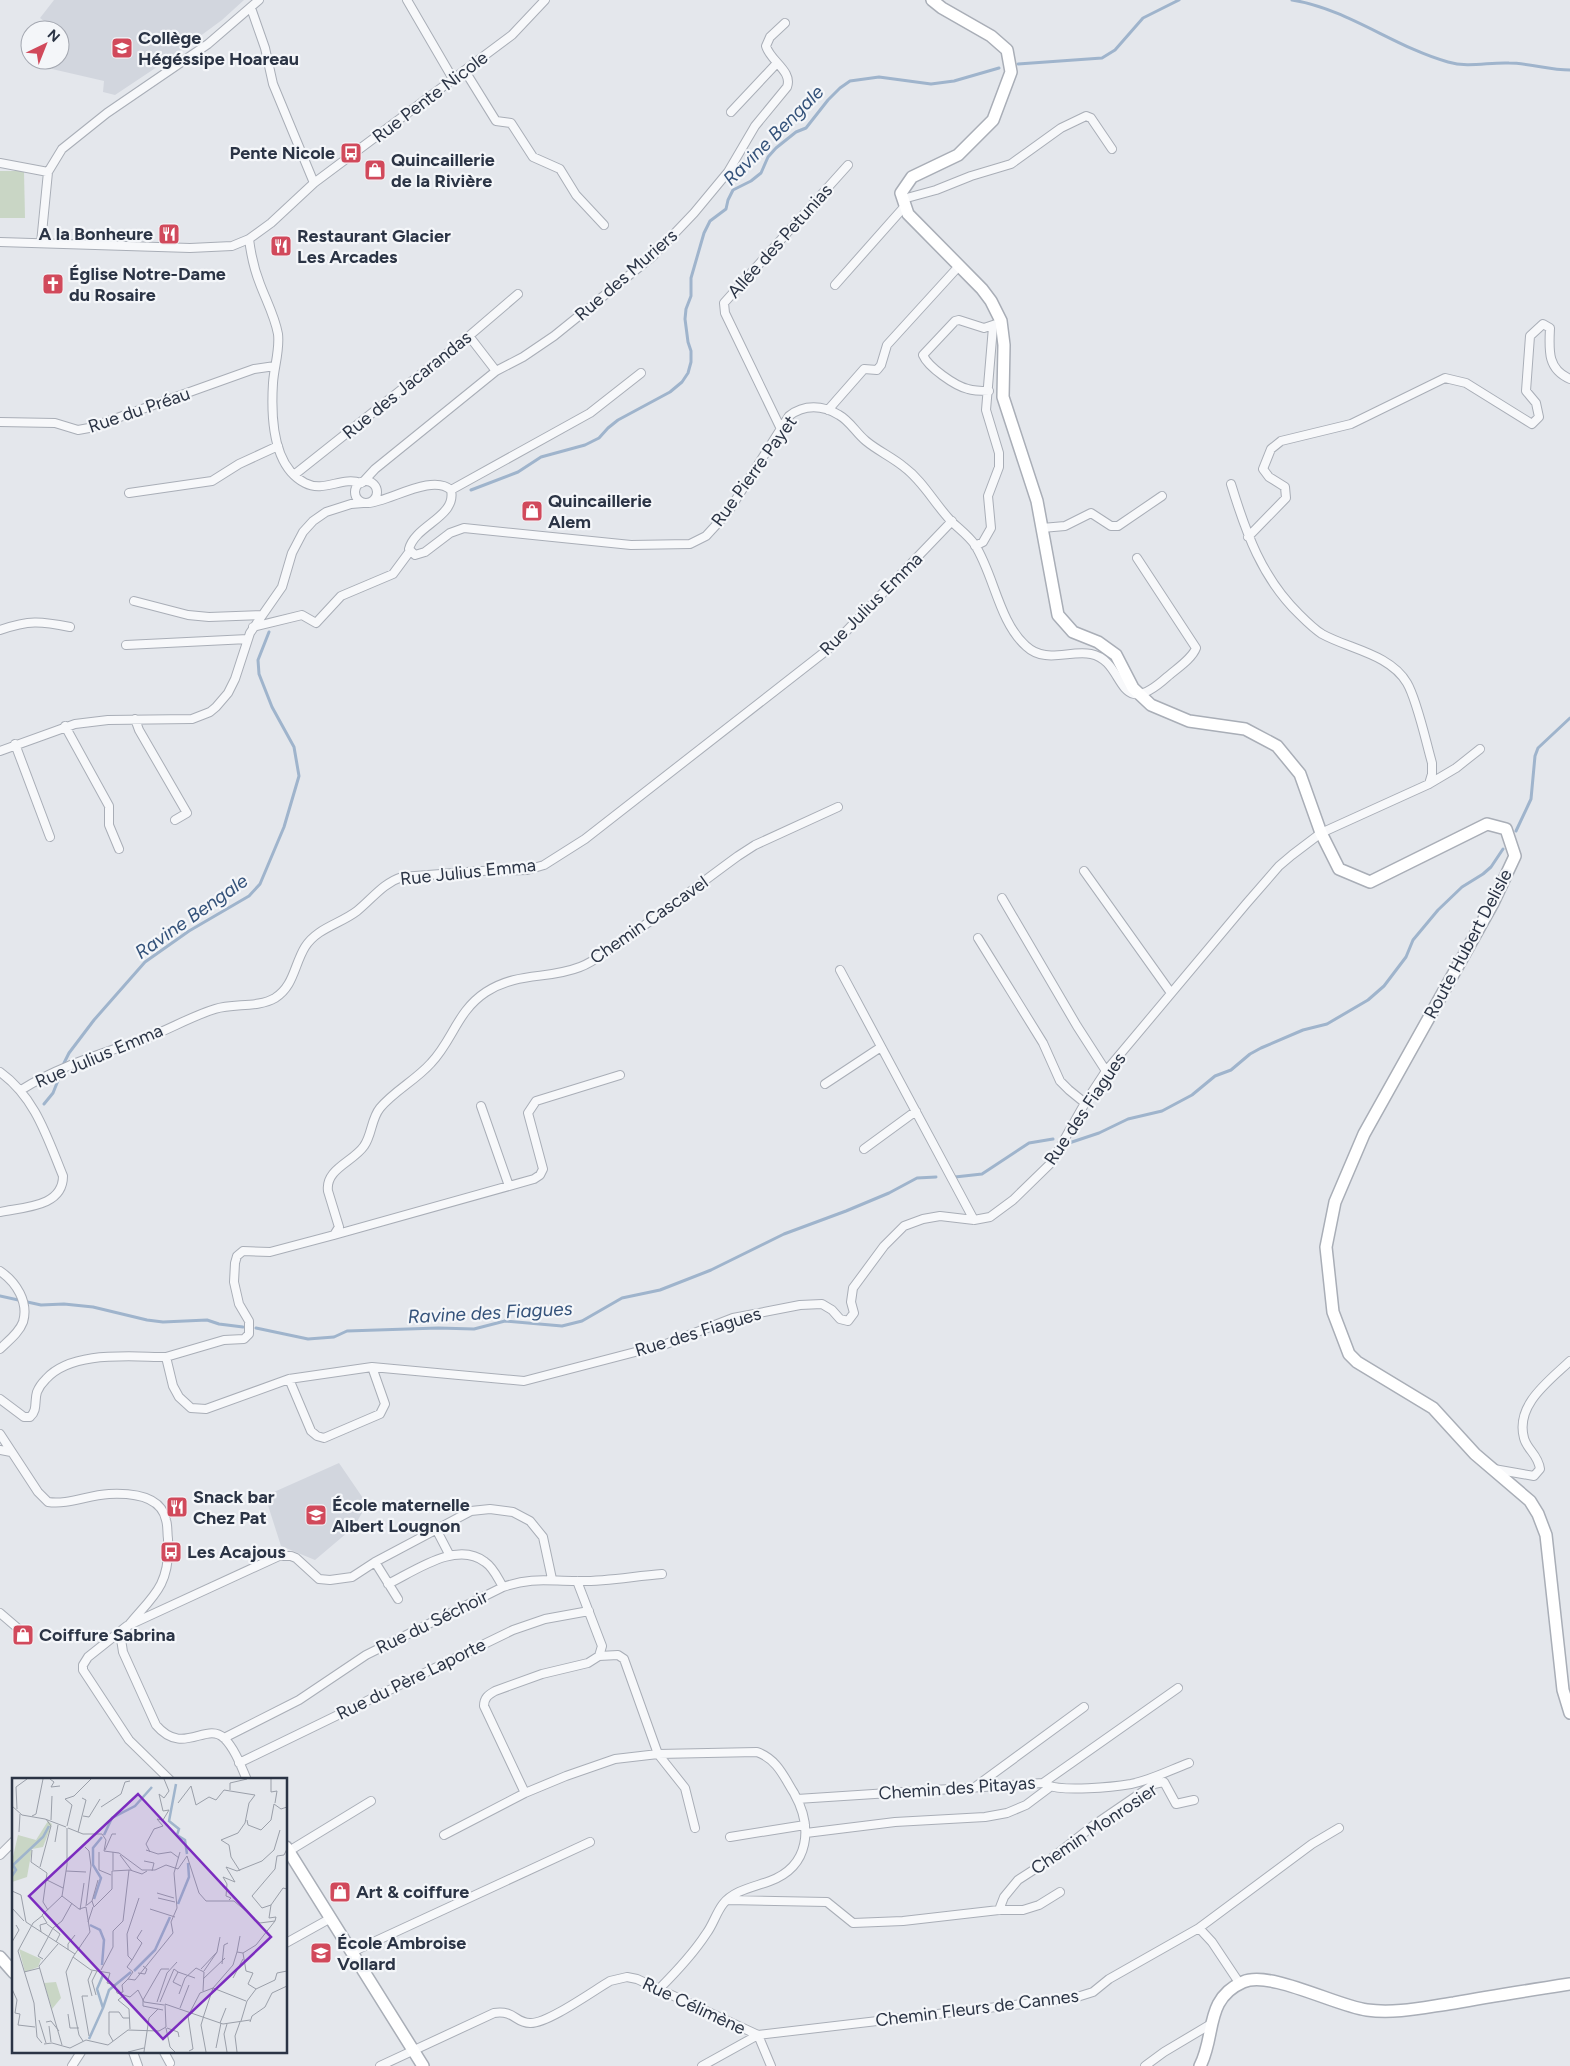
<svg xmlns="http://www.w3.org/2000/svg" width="1570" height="2066" font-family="Figtree,sans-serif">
<rect width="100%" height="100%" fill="#e4e7ec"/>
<path fill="#d2d6de" d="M54 0H244L222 20 169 59 115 95 103 92 104 81 52 69 54 60H60L61 34 60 30H56L40 18Z
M339 1463 367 1504 354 1527 315 1560 281 1546 265 1496Z"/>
<path fill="#c9d6c5" d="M0 171H24L25 218H0Z"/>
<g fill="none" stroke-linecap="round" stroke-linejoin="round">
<path stroke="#9fb4cc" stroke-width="3" d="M1292 0C1348 9 1394 47 1448 62 1468 68 1489 62 1509 63 1529 63 1549 70 1570 70
M1018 64 1102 58 1115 50 1143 18 1179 0
M471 490 518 472 541 457 585 445 599 438 608 428 618 420 670 392 682 382 688 373 691 362V351L688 342 685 319 686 309 691 296V278L704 233 710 221 726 209 728 200 733 190 751 181 761 173 768 157 776 148 796 132 806 128 828 100 840 88 850 81 879 77 931 84 954 81 999 68
M1516 831 1531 799 1535 756 1538 748 1570 718
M64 1063 69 1053 94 1020 145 962 189 931 249 896 260 884 284 827 299 776 294 747 272 707 259 674 258 660 269 632
M44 1104 53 1093 61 1073
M1069 1143 1099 1133 1128 1119 1162 1111 1192 1095 1215 1076 1231 1070 1250 1054 1261 1048 1303 1030 1327 1024 1368 1000 1384 986 1406 957 1413 940 1438 910 1462 887 1483 874 1491 867 1503 849
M955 1177 982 1174 1029 1143 1053 1139
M0 1296 41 1305 64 1304 93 1307 147 1320 163 1322 207 1320 219 1324 243 1327
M256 1328 308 1339 334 1337 347 1331 438 1328 474 1329 505 1321 562 1326 582 1321 622 1298 660 1290 711 1270 784 1234 846 1211 889 1193 917 1178 936 1177"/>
<g stroke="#a9aeb7" stroke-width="10">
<path id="minor" d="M407 0 453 79
M251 8 265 48 273 84 314 183
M465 71 496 121 511 123 533 157 560 169 576 195 604 225
M731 112 777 63
M0 163 48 172
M903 199 936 190 971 176 1011 164 1061 128 1086 116 1091 118 1112 149
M249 239C251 255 254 269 260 284 266 300 275 317 278 334 280 350 274 367 273 383 271 415 272 466 305 483 324 493 342 476 361 483
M0 242 190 248 232 246 249 239 271 223 314 183 512 35 545 0
M41 243 48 172 62 149 107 113 208 44 259 0
M835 285 905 206
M469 336 496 371
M989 391C982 391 974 391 968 389 955 386 928 367 923 355L955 321 959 320 984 328 996 324
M828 410 864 369 877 370 881 365 887 345 959 266
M0 422 55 423 78 430 89 428 254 369 275 366
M781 429 725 313 724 303 848 165
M294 475 469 336 518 294
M355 492a11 11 0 1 1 22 0a11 11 0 1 1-22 0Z
M363 482 375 469 496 371 523 357 554 336 653 256 694 213 728 172 755 126 787 87C793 71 770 61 766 46L770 37 785 23
M1231 484C1246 533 1262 578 1299 614 1306 621 1314 629 1322 634 1349 649 1390 654 1407 683 1417 700 1426 742 1432 763V774L1429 784
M451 490 590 413 641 373
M129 493 212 481 239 464 278 446
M368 503C389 502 432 473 451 490 457 517 415 525 409 549L415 555 425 552 450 533 464 528 631 545 690 544 706 536 728 512 789 416C804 404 823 405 839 415 850 421 856 433 866 441 878 451 892 457 904 467 923 481 934 503 951 521 959 529 968 535 975 545 994 575 999 622 1026 646 1045 664 1069 650 1091 654 1127 661 1115 724 1167 677 1176 669 1192 659 1196 648L1137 558
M1042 528 1065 526 1091 513 1111 526H1118L1162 496
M1248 537 1286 498 1285 487 1269 477 1263 469 1271 449 1281 441 1351 424 1445 378 1466 383 1532 424 1539 417 1536 403 1526 391 1530 336 1543 324 1550 328C1549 350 1547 369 1570 379
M975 546 983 542 991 528 988 496 999 467V453L986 410 993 327
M134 601 188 615 209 617 262 615
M253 627 302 615 316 623 341 596 393 574 410 551
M0 630C29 620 40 621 70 627
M126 645 248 639
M135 719 139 730 187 813 175 820
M65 726 109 806V825L119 849
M15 744 50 837
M0 751 75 724 108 720 192 719 210 712 216 707 228 693 235 679 250 633 282 587 292 553 303 532 313 521 326 512 351 504 363 503
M1084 871 1171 993
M1002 898 1077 1026 1106 1071
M978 938 1043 1043 1060 1081 1069 1090 1085 1103
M840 970 974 1220
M0 1072C35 1097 47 1137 63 1176 63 1207 24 1207 0 1212
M825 1084 881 1047
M21 1090C60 1065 106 1053 149 1037 172 1028 192 1016 215 1009 234 1003 258 1008 275 998 294 986 294 965 305 947 317 928 340 924 357 911 372 899 383 883 402 877L480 871 527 870 544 865 585 839 831 647 952 521
M481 1106 509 1186
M864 1149 916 1111
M334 1235 534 1179 540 1175 543 1169 528 1113 536 1101 620 1075
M0 1271C16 1282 29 1302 23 1322 19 1333 8 1341 0 1349
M166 1357 224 1340 244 1339 249 1334V1321L239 1304 234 1282 235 1263 237 1256 243 1251 270 1252 334 1235 339 1227 328 1191C325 1169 353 1162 364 1146 372 1135 371 1119 380 1108 394 1091 416 1080 431 1063 453 1040 457 1011 486 992 519 971 547 980 580 967 594 962 606 951 619 943 659 916 698 885 738 856L755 845 838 807
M289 1379 311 1431 317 1436 324 1438 380 1414 385 1404 372 1367
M0 1399 24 1417H30C38 1410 34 1401 37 1392 39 1387 43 1382 46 1379 72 1350 131 1357 166 1357L173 1386 179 1397 191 1408 206 1409 289 1379 372 1367 524 1381 666 1344 733 1318 800 1305 822 1304 832 1310 840 1319 848 1321 854 1313 851 1302 853 1288 884 1246 904 1226 923 1219 940 1216 974 1220 990 1217 1013 1200 1051 1163 1085 1103 1106 1071 1246 904 1279 866 1292 855 1321 833 1429 784 1456 768 1480 749
M0 1434 38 1492 48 1502C68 1505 88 1495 109 1494 130 1493 161 1495 166 1520 168 1526 167 1533 168 1539 169 1555 168 1570 161 1584 152 1602 134 1616 123 1633L121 1639 123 1652 156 1725C183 1757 206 1721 224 1738 235 1749 241 1766 247 1780
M0 1450 11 1452
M1494 1469 1534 1476 1540 1469C1538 1454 1527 1450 1524 1438 1515 1405 1549 1381 1570 1361
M436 1529 449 1554
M375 1562 398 1599
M388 1584C415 1571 457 1540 485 1562 494 1568 498 1579 503 1587
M0 1613 21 1631
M599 1656 618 1655 624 1659 658 1754 685 1788 695 1828
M224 1738 299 1700 366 1655 503 1587C532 1577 547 1581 576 1581 604 1582 634 1576 662 1574
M239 1763 513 1630 545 1619 589 1611
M170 1780 129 1740 83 1670V1665L88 1657 127 1626 279 1556H291L296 1558 319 1579 330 1580 352 1577 375 1562 471 1511 490 1509 513 1512 530 1521 543 1537 552 1579
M1047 1785C1063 1792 1113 1787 1131 1784 1151 1780 1170 1770 1189 1763
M975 1787 1084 1707
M525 1793 484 1706C484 1698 488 1695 495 1691L542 1674 588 1663 599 1656 602 1646 577 1581
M797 1799 1043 1783 1178 1688
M806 1833 895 1822 985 1817 1007 1813 1026 1805 1050 1787
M444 1835 525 1793 566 1776 615 1759 658 1754 757 1752C777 1759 784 1777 794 1793 813 1827 810 1866 770 1881 754 1887 734 1890 723 1904 716 1913 713 1925 706 1934 693 1954 676 1972 659 1989
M730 1837 805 1825
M289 1851 371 1801
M0 1855 14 1841
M728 1900 827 1902 853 1923 903 1921 999 1910H1023L1039 1905 1060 1892
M999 1910 1004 1897 1018 1880 1052 1858 1094 1825 1154 1784 1164 1782 1176 1804 1194 1800
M1199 1928 1312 1844 1339 1828
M286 1943 331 1918
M352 1952 590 1842
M758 2035 771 2066
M133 2052 138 2066
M164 2052 170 2063
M72 2066 81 2052
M380 2066 494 2013C515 2010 515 2023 530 2023 547 2024 593 1991 610 1981L627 1977 637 1979 758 2035
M702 2066 758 2035 1074 1998 1093 1992 1109 1979 1199 1928 1212 1942 1240 1984
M1145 2066 1164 2052 1211 2024"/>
</g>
<g stroke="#a9aeb7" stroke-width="14">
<path id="secondary" d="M932 0 942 8 991 36 1007 50 1011 72 993 120 958 155 912 177 901 193 908 214 982 289 991 301 1001 321 1004 345 1003 397 1037 501 1058 615 1073 632 1098 642 1116 655 1133 688 1151 705 1189 721 1245 729 1277 746 1300 774 1321 833 1339 869 1370 882 1487 824 1506 829 1515 856 1493 903 1364 1134 1335 1202 1326 1247 1333 1312 1349 1354 1357 1362 1433 1408 1475 1454 1530 1501 1538 1514 1546 1535 1563 1690 1570 1713
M286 1847 423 2066
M0 1957 14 1973
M1200 2066C1216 2036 1204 1999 1243 1982 1270 1970 1336 2006 1367 2010 1396 2014 1425 2007 1454 2003 1492 1996 1531 1990 1570 1984"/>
</g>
<use href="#minor" stroke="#f7f8fa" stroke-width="8"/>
<use href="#secondary" stroke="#fff" stroke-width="11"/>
</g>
<defs>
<g id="school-square" transform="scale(1.125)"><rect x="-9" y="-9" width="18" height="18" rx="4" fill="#d1495b" stroke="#f4f6f9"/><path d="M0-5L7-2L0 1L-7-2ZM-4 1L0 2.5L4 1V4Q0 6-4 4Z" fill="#fff"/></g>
<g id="bus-square" transform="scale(1.125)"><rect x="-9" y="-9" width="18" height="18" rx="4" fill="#d1495b" stroke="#f4f6f9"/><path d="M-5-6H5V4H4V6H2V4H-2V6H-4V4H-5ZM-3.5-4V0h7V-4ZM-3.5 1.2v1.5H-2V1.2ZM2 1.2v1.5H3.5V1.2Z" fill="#fff"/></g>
<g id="shop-square" transform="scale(1.125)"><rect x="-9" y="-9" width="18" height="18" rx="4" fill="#d1495b" stroke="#f4f6f9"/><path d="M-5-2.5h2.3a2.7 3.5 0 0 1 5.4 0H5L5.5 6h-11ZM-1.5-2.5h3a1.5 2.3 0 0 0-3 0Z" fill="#fff"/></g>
<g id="restaurant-square" transform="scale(1.125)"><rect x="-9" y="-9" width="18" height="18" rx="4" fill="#d1495b" stroke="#f4f6f9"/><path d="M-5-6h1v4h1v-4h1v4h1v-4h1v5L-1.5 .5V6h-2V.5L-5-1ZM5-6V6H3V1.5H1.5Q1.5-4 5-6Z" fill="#fff"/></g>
<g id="church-square" transform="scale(1.125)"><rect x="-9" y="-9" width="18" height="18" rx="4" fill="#d1495b" stroke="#f4f6f9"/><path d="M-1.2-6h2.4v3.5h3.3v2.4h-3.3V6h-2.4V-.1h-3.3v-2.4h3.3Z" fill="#fff"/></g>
</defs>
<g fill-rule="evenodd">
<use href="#school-square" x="122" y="48"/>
<use href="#bus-square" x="351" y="153"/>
<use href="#shop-square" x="375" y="170"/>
<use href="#restaurant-square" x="169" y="234"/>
<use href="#restaurant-square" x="281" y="246"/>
<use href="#church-square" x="53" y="284"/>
<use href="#shop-square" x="532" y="511"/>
<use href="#restaurant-square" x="177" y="1507"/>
<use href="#school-square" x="316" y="1515"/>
<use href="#bus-square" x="171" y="1552"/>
<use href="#shop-square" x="23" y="1635"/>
<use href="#shop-square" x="340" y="1892"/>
<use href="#school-square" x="321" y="1953"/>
</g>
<g text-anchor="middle" stroke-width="4.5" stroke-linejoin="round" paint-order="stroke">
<g font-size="18" font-weight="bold" fill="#2b3445" stroke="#f4f6f9" text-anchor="start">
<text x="138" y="44">Collège<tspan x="138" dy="21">Hégéssipe Hoareau</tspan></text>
<text x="335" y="159" text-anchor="end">Pente Nicole</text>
<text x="391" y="166">Quincaillerie<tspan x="391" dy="21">de la Rivière</tspan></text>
<text x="153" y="240" text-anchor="end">A la Bonheure</text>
<text x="297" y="242">Restaurant Glacier<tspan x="297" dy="21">Les Arcades</tspan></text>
<text x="69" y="280">Église Notre-Dame<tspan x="69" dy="21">du Rosaire</tspan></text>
<text x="548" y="507">Quincaillerie<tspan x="548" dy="21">Alem</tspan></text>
<text x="193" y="1503">Snack bar<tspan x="193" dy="21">Chez Pat</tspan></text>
<text x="332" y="1511">École maternelle<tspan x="332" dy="21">Albert Lougnon</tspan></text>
<text x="187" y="1558">Les Acajous</text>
<text x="39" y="1641">Coiffure Sabrina</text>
<text x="356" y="1898">Art &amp; coiffure</text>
<text x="337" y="1949">École Ambroise<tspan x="337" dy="21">Vollard</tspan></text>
</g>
<g font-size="18" fill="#2b3445" stroke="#f4f6f9">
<text transform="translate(430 97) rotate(-37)" y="6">Rue Pente Nicole</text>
<text transform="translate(780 241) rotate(-48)" y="6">Allée des Petunias</text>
<text transform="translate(626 275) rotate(-41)" y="6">Rue des Muriers</text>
<text transform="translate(407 385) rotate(-39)" y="6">Rue des Jacarandas</text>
<text transform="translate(139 410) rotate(-19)" y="6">Rue du Préau</text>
<text transform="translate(754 471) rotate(-54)" y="6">Rue Pierre Payet</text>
<text transform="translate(871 604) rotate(-45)" y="6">Rue Julius Emma</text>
<text transform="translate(468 872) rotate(-6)" y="6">Rue Julius Emma</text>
<text transform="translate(649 920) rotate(-35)" y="6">Chemin Cascavel</text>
<text transform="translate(1468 944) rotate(-62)" y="6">Route Hubert Delisle</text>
<text transform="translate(99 1056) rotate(-23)" y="6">Rue Julius Emma</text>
<text transform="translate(1085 1109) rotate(-56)" y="6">Rue des Fiagues</text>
<text transform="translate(698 1332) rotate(-17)" y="6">Rue des Fiagues</text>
<text transform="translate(432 1622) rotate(-26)" y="6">Rue du Séchoir</text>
<text transform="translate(411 1679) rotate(-26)" y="6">Rue du Père Laporte</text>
<text transform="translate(957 1788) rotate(-4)" y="6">Chemin des Pitayas</text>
<text transform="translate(1094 1829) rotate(-34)" y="6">Chemin Monrosier</text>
<text transform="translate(694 2006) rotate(25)" y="6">Rue Célimène</text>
<text transform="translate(977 2008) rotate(-7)" y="6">Chemin Fleurs de Cannes</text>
</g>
<g font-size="19" font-style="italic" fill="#34527a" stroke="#f4f6f9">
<text transform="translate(773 135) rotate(-45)" y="7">Ravine Bengale</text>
<text transform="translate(191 916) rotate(-35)" y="7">Ravine Bengale</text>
<text transform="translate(490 1312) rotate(-3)" y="7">Ravine des Fiagues</text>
</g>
</g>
<g transform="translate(12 1778)">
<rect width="275" height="275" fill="#e4e7ec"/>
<path d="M36 43 40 46 31 69 20 71 15 99 0 104V83L6 57 24 62ZM7 171 29 181 26 189 13 194ZM44 204 49 220 40 231 32 205Z" fill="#c9d6c5"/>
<path fill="none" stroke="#9fb4cc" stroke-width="2.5" d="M164 6 157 43 167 51 165 57 173 62 175 76M92 57 100 40 123 28 140 9M0 98 4 92 1 87 31 59 37 48M82 121 89 100 81 87V70L90 59M166 126 177 99 176 85M78 147 88 152 92 162 90 187M122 193 143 172 158 139M91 230 97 212 119 194M77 261 91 230 85 211 91 197"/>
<path fill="none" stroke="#9a9fa9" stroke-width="1" d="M38 1 42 4 39 9 48 8M259 1V14L265 13 263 25M218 12V5L235 1M147 16 152 20 157 13 152 1M166 25 179 8 184 27 197 19 204 22 212 12 243 17 237 25 233 45 226 55 209 62 217 67 219 79 228 93M0 28 10 37 33 41 54 49M89 29 109 16 113 4 118 3M5 31 4 9 15 1M20 38 24 36 31 1M71 38 77 39 88 21M39 42 40 18M235 42 236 47 249 52 259 42 262 26 269 31 275 29M55 48 60 27 53 21 62 18 79 1M56 50 71 56H90L94 62 92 73 107 75 130 92H143L154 87 166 91 175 78 187 115 194 123H222L248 145 263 143M7 54 8 36M66 54 74 22 70 20M43 64 46 47M73 69 77 73 79 88 74 128M20 72 19 84 35 95 31 124 36 132M93 72 100 56H104M134 72 146 76 159 74 167 80M87 74V92L99 97M101 74V92M138 74 134 66 142 51 151 48 145 41 151 42 157 32 151 33 147 16M108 77 120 93M132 83 142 85 140 93M28 89 39 48 34 41M54 93 74 94M35 102 51 110M0 113 9 117 14 144 63 176 61 179 79 192 98 195 95 205 103 207 105 215 118 219 126 212 132 224 152 227M145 115 162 120M50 118 67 131 74 129M146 120 163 124M217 122 219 120 214 118 215 106 211 99 223 104 214 89 225 93 250 83 262 72 268 52M80 123 86 102M75 127 80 123 82 129 100 111V93L118 92 130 96 135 93M259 127 250 130 240 118 263 91 265 78 272 77 275 71M0 130 12 143M138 131 163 139M68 132 72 105M263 143 264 139 257 140 259 127 271 110 275 111M76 144 81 129M35 146 48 156 44 164M29 154 28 147 35 145 30 137 50 118 55 87V50M0 164 7 152 4 147M46 166 27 188 50 267M56 172V166L63 157M225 174 228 158M63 176 78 154 74 129M61 179 54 194 67 257 71 263M31 181 26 178 41 150 50 143 60 125M120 182 130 165 125 160 130 152M210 186 212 167 216 165M162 191 166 194 161 204 169 208M189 191 205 174 208 159M89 192 101 169V153L111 143 117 92M192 193 205 174M12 194 28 190M166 194 183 200M126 195 133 196 135 191 131 188M221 200 231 181M116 201 121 194 115 189 120 182 116 178 115 156 127 120M191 201 213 180M201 210 234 223M0 211 5 222 3 235 8 236 6 247 23 249M244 211 263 202 265 195 275 193M106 215 111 214 110 207 116 201 123 202 161 155 159 144 165 130 162 95 168 74M167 216 173 200 184 190 192 194 191 213M84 217 80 203 85 193M76 218H70L77 258M80 218 76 202 80 193M111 218 106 222 117 231 118 251M145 224 155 195 165 184M148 224 162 191M168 230 177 207M151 232 131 228V222L149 191H157M56 236 58 250H67M192 237 201 210 221 187 225 174 231 175M192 237 189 247 194 274M27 242 34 265M229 243 235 223 244 211 236 206 241 195 234 193 231 175 244 167 263 143M34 244 39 243 47 253M238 244 240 238 253 229 260 215 275 208M208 245 214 230M215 246 212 256 215 274M37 248 39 264M154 250 158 269 163 274M155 250 166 254 167 259M101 263 97 256V234H107L111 240H117M30 265 25 259 22 225 6 173 21 145 30 138M32 266 40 265 58 270 74 262 96 267 116 252 147 253 154 249 153 226 211 246 238 242M204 270 209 245M177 273 181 271 176 238 188 215 201 210M116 274 132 270M132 274 137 240 146 231M225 274 223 258 228 244"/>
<path fill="#7b2cbf" fill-opacity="0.15" stroke="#7b2cbf" stroke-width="2.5" d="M126 16 259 159 151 261 17 118Z"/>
<rect width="275" height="275" fill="none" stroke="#2b3445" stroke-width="2.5"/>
</g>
<g transform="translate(45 45) rotate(43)"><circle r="24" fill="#f4f6f9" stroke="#a4a8b1"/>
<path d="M0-4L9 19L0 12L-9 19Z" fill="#d1495b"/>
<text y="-8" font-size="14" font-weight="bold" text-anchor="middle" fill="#2b3445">N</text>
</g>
</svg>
